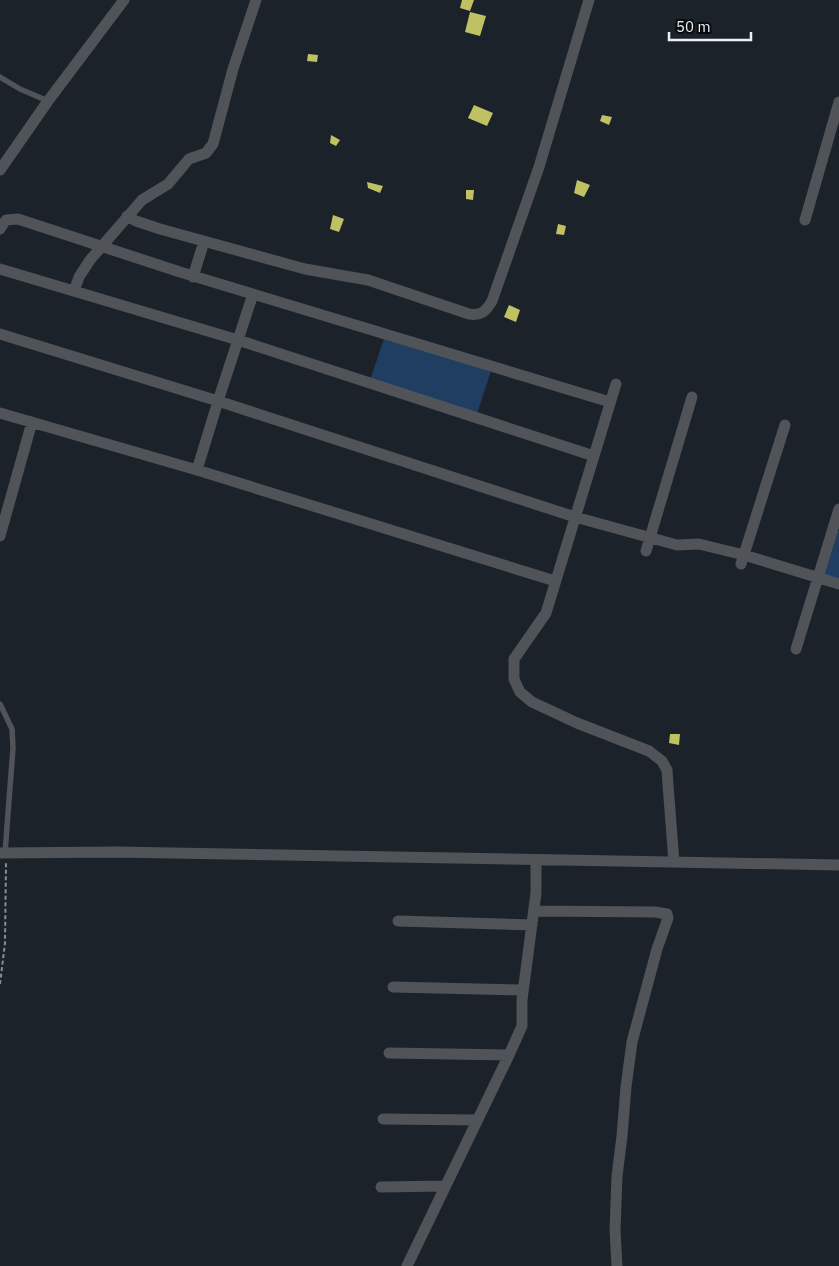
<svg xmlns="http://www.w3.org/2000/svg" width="839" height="1266" font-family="'IBM Plex Sans',sans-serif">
<rect width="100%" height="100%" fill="#1c222a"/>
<path fill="#203d62" d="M384 339 491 371 477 414 370 380Z
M837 530 839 531V581L823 576Z"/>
<path fill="#bfc162" d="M462 0H474L470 11 460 8Z
M470 12 486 16 480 36 465 32Z
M308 54 318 55 317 62 307 61Z
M474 105 493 113 487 126 468 118Z
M602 115 612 117 609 125 600 121Z
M331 135 340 140 336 146 330 143Z
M577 180 590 185 584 197 574 193Z
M367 182 383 186 380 193 368 188Z
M466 190H474L473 200 466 199Z
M333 215 344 219 339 232 330 229Z
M558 224 566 226 564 235 556 234Z
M509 305 520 310 516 322 504 317Z
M670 734H680L679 745 669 743Z"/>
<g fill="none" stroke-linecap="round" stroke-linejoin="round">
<path stroke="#888e94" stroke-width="2" stroke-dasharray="4 2.5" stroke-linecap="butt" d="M0 984 5 943 6 863"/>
<path stroke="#505357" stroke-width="5.5" d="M0 77 20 89 48 101
M0 704 12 729 13 748 5 853"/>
<path stroke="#505357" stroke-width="11" d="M0 170 48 101 124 0
M127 216 136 221 160 229 305 269 368 280 469 314C482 316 486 311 492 301L539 167 589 0
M805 220 839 102
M0 229 6 220 18 219 180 272 610 402
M0 269 238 340 594 456
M193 277 202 248
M74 291 79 277 90 260 142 200 168 184 189 159 206 153 213 144 233 69 256 0
M0 334 218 401 575 517 677 545 699 544 744 555 839 584
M616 384 546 613 514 659V679L520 692 532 702 577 723 649 751 662 761 667 770 668 785 674 862
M0 413 197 470 555 581
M197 470 218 401 253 294
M0 536 32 422
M646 551 692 397
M741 564 785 425
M796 649 839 509
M0 853 117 852 839 865
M534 911 655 912 667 914 668 918 657 949 632 1042 626 1087 622 1136 617 1176 615 1230 617 1266
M398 921 532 925
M393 987 523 990
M389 1053 509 1055
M383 1119 477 1120
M381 1187 445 1186
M407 1266 509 1055 522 1026V1000L536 893V860"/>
</g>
<path d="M669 32v8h82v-8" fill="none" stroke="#ecf1f6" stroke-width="2.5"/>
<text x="676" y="32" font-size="15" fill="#ecf1f6" stroke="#090b0f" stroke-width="4" paint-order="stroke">50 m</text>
</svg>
